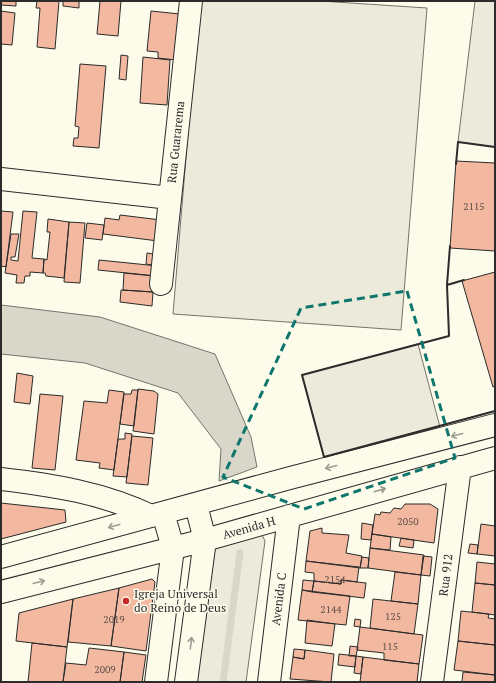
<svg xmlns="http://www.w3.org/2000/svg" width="496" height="683" font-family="'PT Serif',serif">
<rect width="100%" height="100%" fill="#fdfbea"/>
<path fill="#ecebdb" stroke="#74746e" d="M199 1H320L427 8 401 330 173 314Z
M418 344 440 427 324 457 302 375Z
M260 531 265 541 246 682H195L216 543Z"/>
<path fill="#eceadb" stroke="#74746e" d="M475 1H495V147L458 142Z"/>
<path fill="#d8d7c9" stroke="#74746e" d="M1 305 100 317 215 354 251 437 257 467 219 481 221 449 178 393 85 363 1 354Z"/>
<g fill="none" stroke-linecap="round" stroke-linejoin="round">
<path stroke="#d8d7c9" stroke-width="7" d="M223 682 240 553"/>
</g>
<path fill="#f2b8a0" stroke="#2b2b2b" d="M1 1H16V6L1 5Z
M37 1H59L55 49 37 47 40 8H36Z
M63 1H79V8L63 6Z
M100 1H121L118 36 97 34Z
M1 11 15 13 12 45 1 44Z
M151 11 180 14 176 60 158 58V52L147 51Z
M121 55 128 56 126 80 119 79Z
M143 57 170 60 167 105 140 103Z
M80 64 106 66 99 148 73 146 74 138H78L79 127 75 126Z
M456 161 495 163V251L450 248Z
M1 211 13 212 6 267 1 266Z
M23 211 37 212 32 258 44 259 43 273 30 272V276H25L24 283H16L17 275 5 273 11 234H19L15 257H11V260L18 261Z
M120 215 161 220 158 241 103 234 105 218 119 220Z
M48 219 69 222 64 278 46 276 45 273H43L44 259 47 260 50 232H47Z
M69 222 85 223 80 283 64 282Z
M87 223 104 225 102 240 85 238Z
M147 253 159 255 158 266 146 264Z
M99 260 158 266 156 276 98 270Z
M495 272V386L493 387 462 281Z
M124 273 154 276 153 292 123 290Z
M121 290 153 292 152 306 120 302Z
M17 373 33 376 30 404 14 402Z
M138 389 154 391 158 394 154 434 133 431Z
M109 390 124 392 114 470 99 468 100 463 76 460 84 401 107 403Z
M132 390H138L134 426 120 424 124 394H131Z
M40 394 63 396 55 470 32 468Z
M125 433 132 434 127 477 113 476 118 439H125Z
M132 436 153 438 148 485 126 483Z
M1 503 65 510 66 522 1 539Z
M405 504H430L438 509 434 543 372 534 375 514 380 515 381 512 390 513 394 508 401 509Z
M362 523 373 525 371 540 361 539Z
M481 524 495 526V556L477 554Z
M322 528V533L349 535 346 553 362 556 360 568 306 561 310 531Z
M372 534 391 537 390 550 370 548Z
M401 538 414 540 413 548 399 546Z
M470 544 478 545 477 554 468 553Z
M370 548 424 555 421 575 368 568Z
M423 556 432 557 430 576 421 575Z
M362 557 369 558 368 568H360Z
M306 561 359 567 357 582 341 580V584L314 581V573L305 572Z
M477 562 495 564V585L475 583Z
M395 572 421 575 418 604 391 601Z
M152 579 155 582 146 651 111 646 119 588Z
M303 580 314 581 312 592 302 590Z
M341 580 366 583 364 598 312 592 314 581 341 584Z
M475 583 495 585V615L472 612Z
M119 588 111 646 68 642 73 599Z
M302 590 350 596 346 625 298 620Z
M73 599 67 647 16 641 19 613Z
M373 599 418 604 414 634 370 628Z
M461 611 489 614 488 618 495 619V645L458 641Z
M355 619 361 620 360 627 354 626Z
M307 620 335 624 332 646 305 643Z
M360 627 423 635 419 664 384 660V653L357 650Z
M458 641 495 645V675L454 670Z
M32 643 67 647 63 682H28Z
M350 646 358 647 356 656H349Z
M89 648 124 652 120 682H63L66 663 86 665Z
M294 649 305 650 304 659 293 657Z
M305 650 334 654 331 682 290 679 293 657 304 659Z
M124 652 146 655 142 682H120Z
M339 654 356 656 355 667 338 665Z
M356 656 363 657 361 674 354 673Z
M363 657 419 664 417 682H360Z
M463 672 495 675V682H462Z"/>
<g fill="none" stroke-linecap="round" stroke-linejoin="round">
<g stroke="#2b2b2b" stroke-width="24">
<path id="minor" d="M1 179 170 198
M161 284 191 1
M1 479C53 485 104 493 151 516
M1 557 290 478 495 425
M1 592 205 540 495 458
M156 682 173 548 163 513
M186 682 205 540 196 505
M269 682 289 516
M432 682 460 467"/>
</g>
<use href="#minor" stroke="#fdfbea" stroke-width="22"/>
<path stroke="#2b2b2b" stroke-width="2" d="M456 164 458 142 495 147
M450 246 447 285 449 336 302 375 324 457 495 411
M447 285 464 280"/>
</g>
<defs><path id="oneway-shaft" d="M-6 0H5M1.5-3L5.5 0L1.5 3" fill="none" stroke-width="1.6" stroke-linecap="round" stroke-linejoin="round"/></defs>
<g stroke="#9e9d94">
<use href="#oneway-shaft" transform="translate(457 435) rotate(165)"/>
<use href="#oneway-shaft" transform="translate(331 467) rotate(166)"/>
<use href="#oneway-shaft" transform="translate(380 490) rotate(-16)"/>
<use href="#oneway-shaft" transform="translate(114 526) rotate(165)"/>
<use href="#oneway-shaft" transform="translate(39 582) rotate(-14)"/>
<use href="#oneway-shaft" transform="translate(191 643) rotate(-83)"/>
</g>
<path fill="none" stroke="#0f766e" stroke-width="3" stroke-dasharray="8 5" stroke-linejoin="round" d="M407 291 455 458 304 509 223 477 301 308Z"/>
<circle fill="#c62828" stroke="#fdfbea" stroke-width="1.5" cx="126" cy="601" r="4"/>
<g text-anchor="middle" stroke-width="3" stroke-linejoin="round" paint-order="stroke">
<g font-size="10" fill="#5d4e48">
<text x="474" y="210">2115</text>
<text x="408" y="525">2050</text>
<text x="335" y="583">2154</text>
<text x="331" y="613">2144</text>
<text x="393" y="620">125</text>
<text x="114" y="623">2019</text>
<text x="390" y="650">115</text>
<text x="105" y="673">2009</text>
</g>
<g font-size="12" fill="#2b2b2b" stroke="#fdfbea">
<text transform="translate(176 142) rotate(-84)" y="4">Rua Guararema</text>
<text transform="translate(249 528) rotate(-16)" y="4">Avenida H</text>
<text transform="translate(446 575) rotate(-83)" y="4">Rua 912</text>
<text transform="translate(279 599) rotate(-83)" y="4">Avenida C</text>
</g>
<g font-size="12" fill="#2b2b2b" stroke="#fdfbea" text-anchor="start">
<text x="134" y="598">Igreja Universal<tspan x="134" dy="14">do Reino de Deus</tspan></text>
</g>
</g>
<rect width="496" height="683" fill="none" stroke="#2b2b2b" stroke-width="4"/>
</svg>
